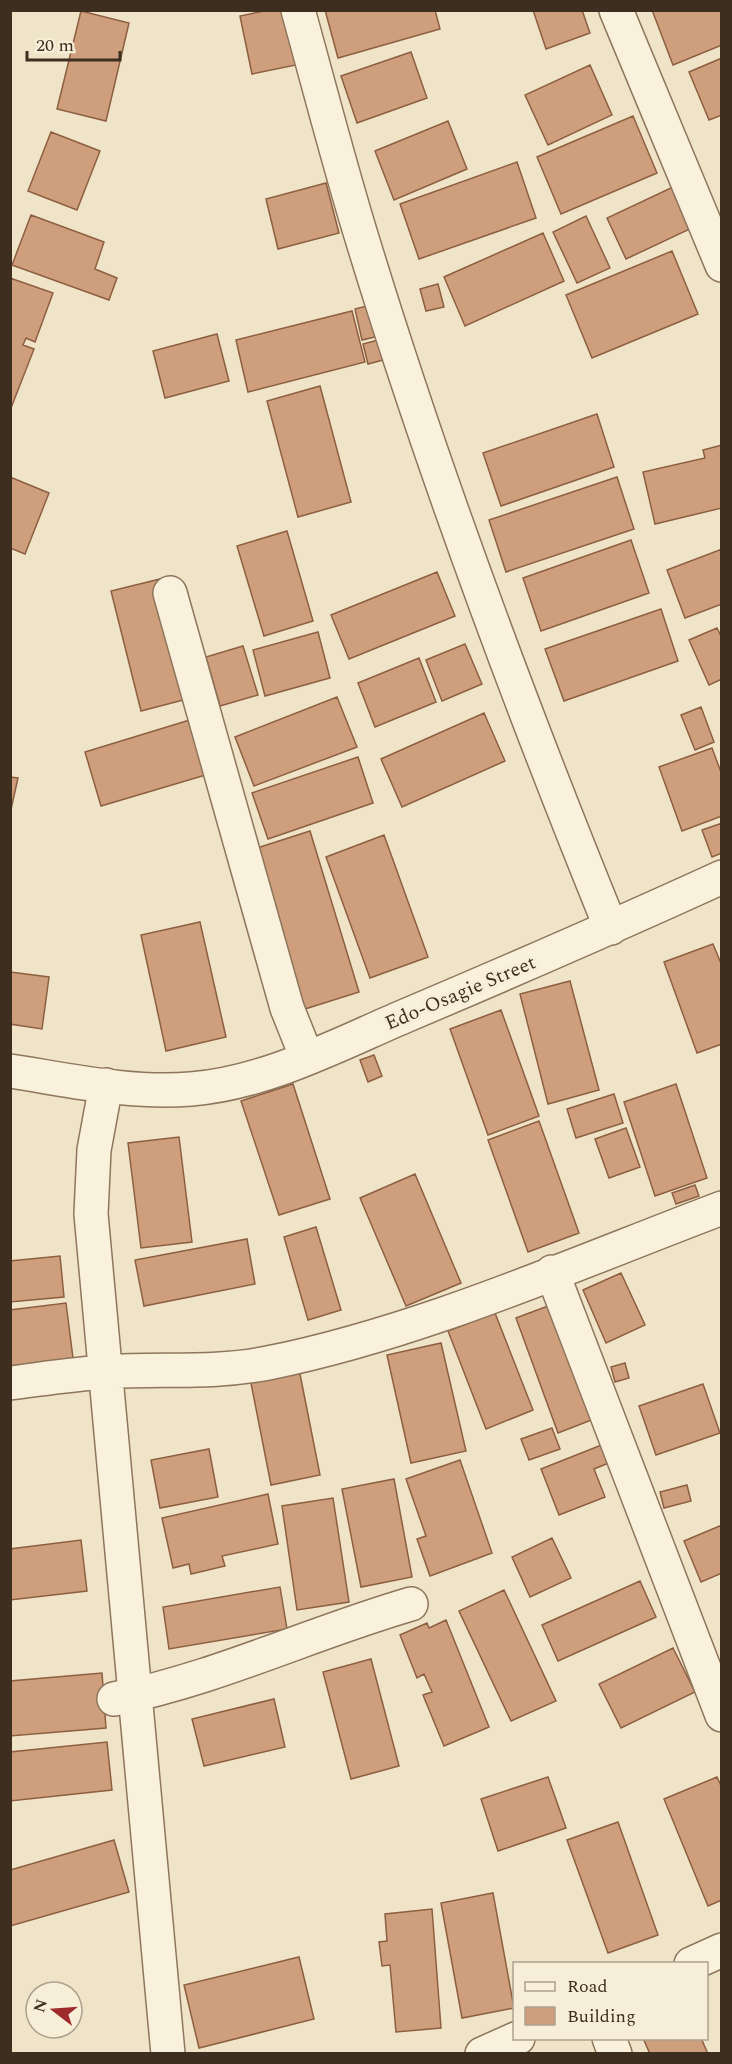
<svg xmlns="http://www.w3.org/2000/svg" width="732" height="2064" font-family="Spectral,serif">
<rect width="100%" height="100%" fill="#f0e4c8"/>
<path fill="#cf9f7d" stroke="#8d5f41" stroke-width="1.5" d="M269 10H290L301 64 252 74 240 16Z
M325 10H435L440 29 338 58Z
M533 10H582L590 33 546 49Z
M652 10H722V45L673 65Z
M81 11 129 23 106 121 57 109Z
M411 52 427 98 357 123 341 76Z
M722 58V115L709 120 689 72Z
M590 65 612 115 548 145 525 95Z
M633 116 657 173 561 214 537 157Z
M448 121 467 169 394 200 375 151Z
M51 132 100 151 77 210 28 191Z
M517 162 536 218 419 259 400 204Z
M326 183 339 233 278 249 266 199Z
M673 187 692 228 626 259 607 218Z
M31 215 104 242 95 269 117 278 109 300 12 265Z
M586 216 610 268 577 283 553 232Z
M543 233 564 281 465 326 444 277Z
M672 251 698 314 592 358 566 295Z
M10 278 53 293 35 342 26 338 23 345 34 349 11 408Z
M438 284 444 307 426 311 420 289Z
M371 305 379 336 362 340 355 309Z
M352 311 365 362 248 392 236 340Z
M217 334 229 381 165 398 153 351Z
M382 339 387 359 368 364 363 344Z
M320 386 351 502 298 517 267 401Z
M597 414 614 467 501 506 483 453Z
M722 445V508L655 524 643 472 705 458 703 450Z
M10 477 49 493 25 554 10 548Z
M617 477 634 529 506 572 489 520Z
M287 531 313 621 264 636 237 546Z
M631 540 649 593 541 631 523 578Z
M722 549V604L685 618 667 570Z
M437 572 455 616 349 659 331 615Z
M160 579 191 698 141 711 111 591Z
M661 609 678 661 564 701 545 649Z
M717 628 722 638V679L709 685 689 640Z
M318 632 330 678 265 696 253 650Z
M465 644 482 684 442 701 426 660Z
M243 646 258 695 220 706 206 657Z
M419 658 436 702 375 727 358 683Z
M337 697 357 747 254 786 235 737Z
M701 707 714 742 695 750 681 715Z
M484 713 505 761 402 807 381 759Z
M193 719 209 774 101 806 85 752Z
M712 748 722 775V816L682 831 659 767Z
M358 757 373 803 268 839 252 793Z
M10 777 18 778 10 814Z
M722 823V853L712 857 702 830Z
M310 831 359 992 305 1009 257 848Z
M384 835 428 957 370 978 326 857Z
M200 922 226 1037 166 1051 141 935Z
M713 944 722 966V1044L697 1053 664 962Z
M10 972 49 977 42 1029 10 1024Z
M570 981 599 1090 548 1104 520 994Z
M501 1010 539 1116 488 1135 450 1029Z
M374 1055 382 1076 368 1082 360 1060Z
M293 1084 330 1199 279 1215 241 1101Z
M676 1084 707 1178 655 1196 624 1102Z
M614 1094 623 1123 576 1138 567 1109Z
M539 1121 579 1233 528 1252 488 1140Z
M626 1128 640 1167 609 1178 595 1139Z
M179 1137 192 1242 141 1248 128 1143Z
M415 1174 461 1283 406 1306 360 1198Z
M695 1185 699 1196 676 1204 672 1193Z
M316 1227 341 1310 308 1320 284 1237Z
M247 1239 255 1284 144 1306 135 1260Z
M60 1256 64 1297 10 1302V1261Z
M621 1273 645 1325 606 1343 583 1290Z
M66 1303 73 1358 10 1366V1310Z
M556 1303 599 1417 558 1433 516 1318Z
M495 1313 533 1410 486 1429 448 1331Z
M441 1343 466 1451 411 1463 387 1355Z
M625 1363 629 1378 615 1382 611 1367Z
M299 1369 320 1475 271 1485 250 1378Z
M703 1384 720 1433 656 1455 639 1406Z
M552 1428 560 1449 529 1460 521 1439Z
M604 1444 611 1462 594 1469 605 1497 559 1515 541 1469Z
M209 1449 218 1497 160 1508 151 1460Z
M460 1460 492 1553 430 1576 417 1539 426 1536 406 1479Z
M394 1479 412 1577 361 1587 342 1489Z
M687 1485 691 1501 664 1508 660 1492Z
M268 1494 278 1544 222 1556 225 1566 191 1574 189 1564 173 1568 162 1518Z
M333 1498 349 1602 297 1610 282 1506Z
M722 1525V1573L701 1582 684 1541Z
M552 1538 571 1578 530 1597 512 1557Z
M81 1540 87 1591 10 1600V1549Z
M640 1581 656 1617 558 1661 542 1625Z
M280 1587 287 1629 169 1649 163 1607Z
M504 1590 556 1701 511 1721 459 1611Z
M446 1620 489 1727 444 1746 423 1695 432 1692 424 1674 417 1678 400 1635 427 1623 429 1628Z
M673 1648 695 1692 621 1728 599 1684Z
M371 1659 399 1766 351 1779 323 1672Z
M102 1673 106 1728 10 1736V1681Z
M274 1699 285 1747 204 1766 192 1719Z
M107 1742 112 1790 10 1801V1752Z
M548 1777 566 1828 498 1851 481 1799Z
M717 1777 722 1788V1900L708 1906 664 1799Z
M618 1822 658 1935 608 1953 567 1840Z
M114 1840 129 1892 10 1926V1870Z
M493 1893 514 2008 462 2018 441 1903Z
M432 1909 441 2028 396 2032 390 1965 382 1966 379 1942 387 1941 385 1914Z
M299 1957 314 2019 199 2048 184 1985Z
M643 2038H701L708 2054H650Z"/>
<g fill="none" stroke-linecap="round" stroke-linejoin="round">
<g stroke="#8d765c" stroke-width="36">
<path id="minor" d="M298 10C320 89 340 168 364 245 435 477 520 704 611 928
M616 10 722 265
M170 593 287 1008 307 1058
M10 1071C69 1080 131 1094 191 1089 266 1083 337 1045 405 1016 511 971 617 925 722 877
M106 1085 94 1150 91 1214 168 2054
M552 1272 722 1715
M10 1383C42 1379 74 1374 105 1372 160 1368 213 1374 268 1363 419 1333 576 1263 722 1208
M114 1699C216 1679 311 1633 411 1604
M691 1964 722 1950
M609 2038 615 2054
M482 2054 518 2038"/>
</g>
<use href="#minor" stroke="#faf1dc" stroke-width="33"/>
</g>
<g text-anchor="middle" stroke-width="6" stroke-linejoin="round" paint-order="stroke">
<g font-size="20" fill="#3d2e20" stroke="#f7eed8">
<text transform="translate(460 992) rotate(-23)" y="7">Edo-Osagie Street</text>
</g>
</g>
<rect width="732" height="2064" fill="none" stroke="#3d2e20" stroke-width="24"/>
<rect x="513" y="1962" width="195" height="78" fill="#f7eed8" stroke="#ada18e" stroke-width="1.5"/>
<rect x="525" y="1982" width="30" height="9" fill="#faf1dc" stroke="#ada18e" stroke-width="1.5"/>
<text x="567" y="1992" font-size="18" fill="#3d2e20">Road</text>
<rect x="525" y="2007" width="30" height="18" fill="#cf9f7d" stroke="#ada18e" stroke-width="1.5"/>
<text x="567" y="2022" font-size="18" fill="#3d2e20">Building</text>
<g transform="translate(54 2010) rotate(287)"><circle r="28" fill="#f7eed8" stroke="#ada18e" stroke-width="1.5"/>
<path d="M0-4.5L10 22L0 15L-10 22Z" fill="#9e2a2b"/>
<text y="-9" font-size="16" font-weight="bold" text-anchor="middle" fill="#3d2e20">N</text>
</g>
<path d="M27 51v9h93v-9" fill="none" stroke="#3d2e20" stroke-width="3"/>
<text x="36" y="51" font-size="18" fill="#3d2e20" stroke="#f7eed8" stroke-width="4.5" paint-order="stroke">20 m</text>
</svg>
